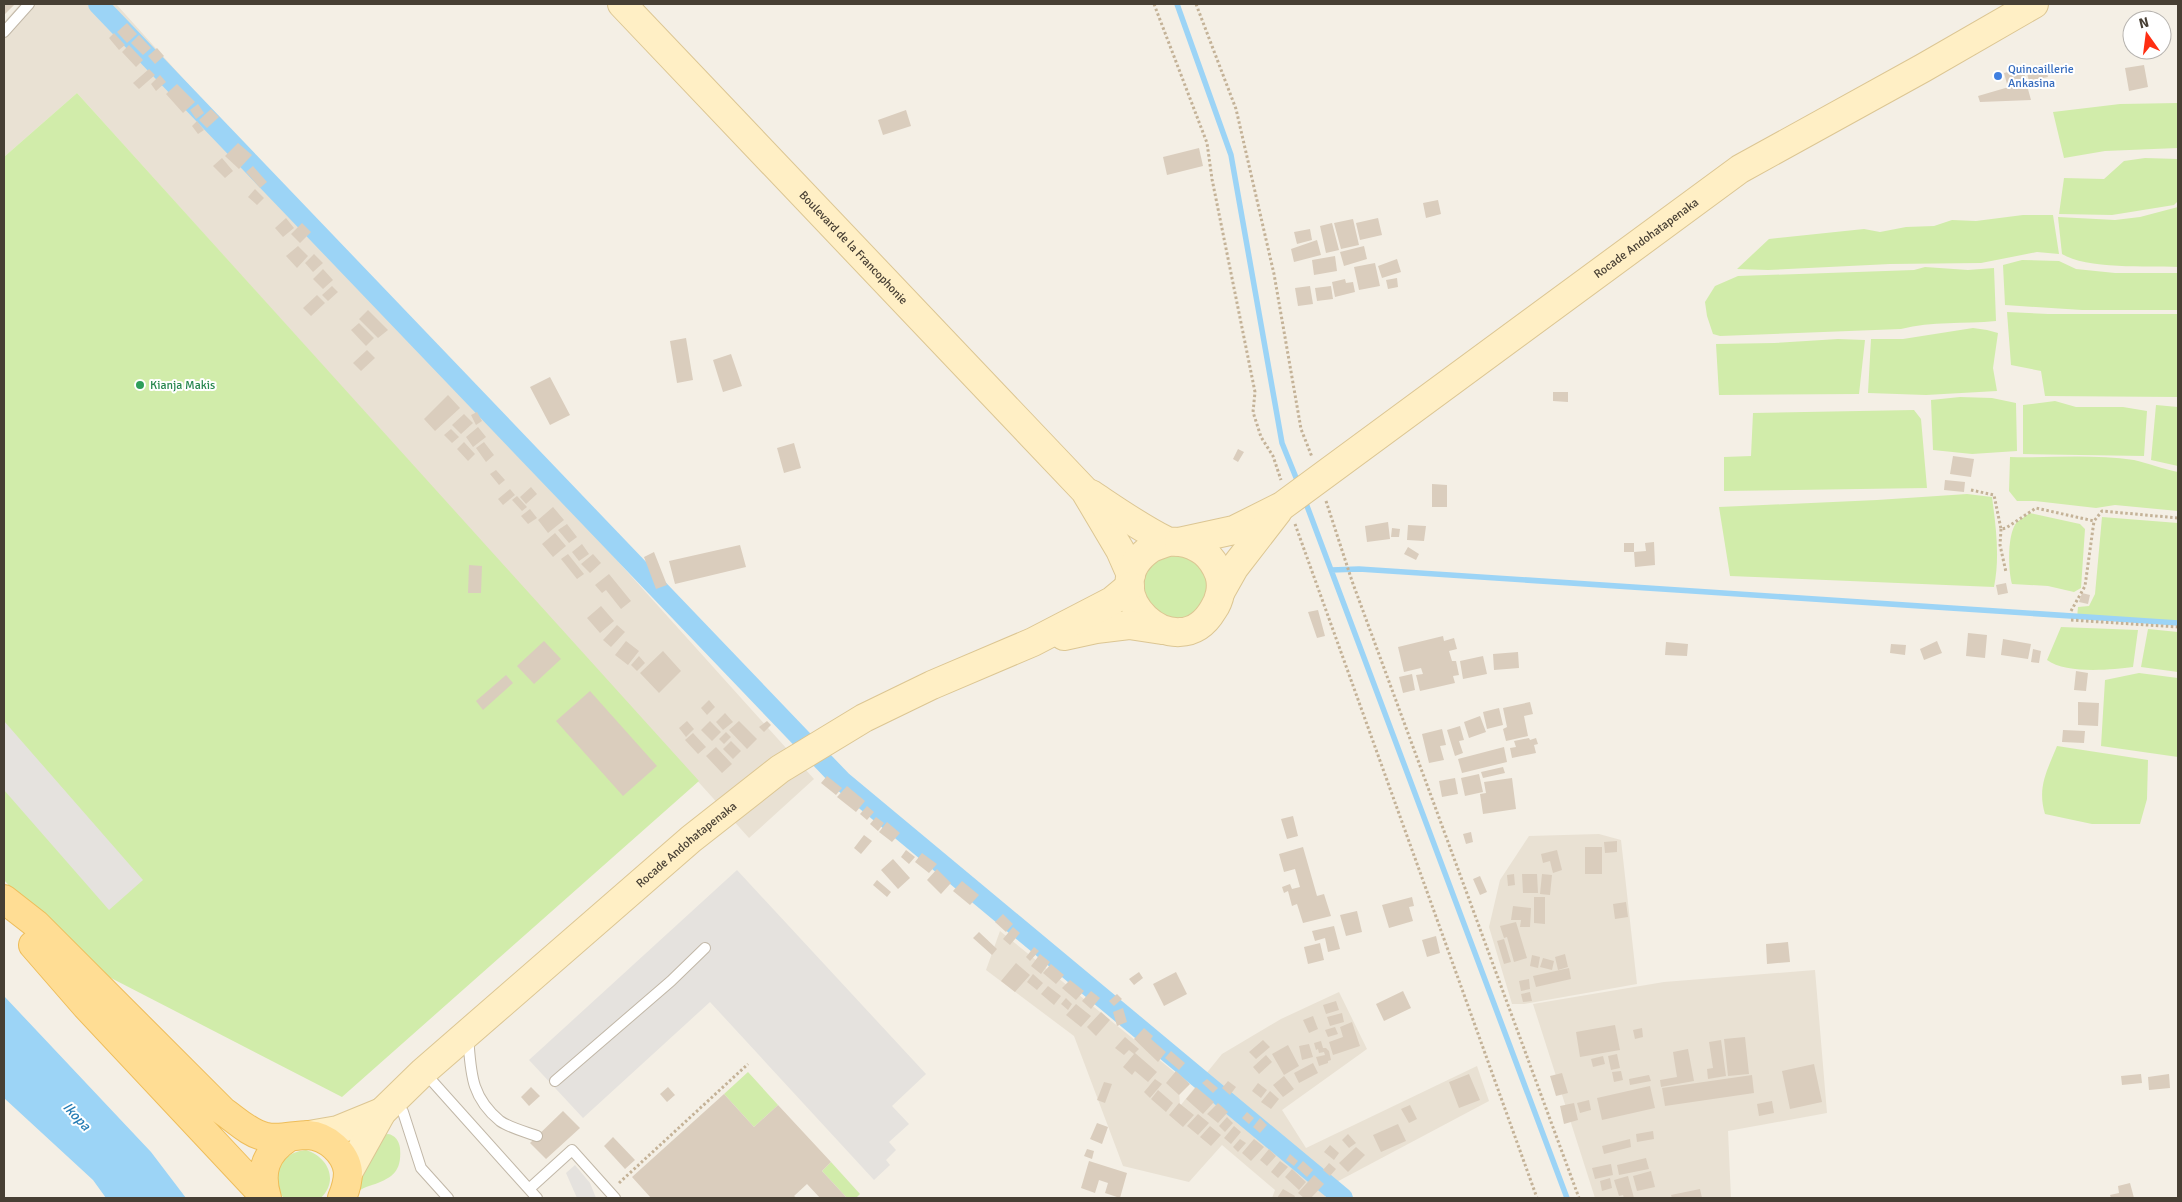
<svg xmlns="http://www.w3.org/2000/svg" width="2182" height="1202" font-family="Signika,sans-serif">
<rect width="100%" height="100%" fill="#f4efe5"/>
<path fill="#e9e1d3" d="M20 4H116L814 779 749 838 77 93 4 157V22Z
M1599 834 1621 840 1637 984 1524 1004H1512L1489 927 1500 880 1529 836Z
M1000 931 1178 1075 1180 1106 1222 1054 1281 1019 1339 992 1367 1049 1282 1110 1306 1148 1477 1066 1489 1101 1329 1186 1325 1198H1272L1275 1190 1222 1145 1189 1182 1123 1166 1074 1036 986 970Z
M1815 970 1827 1113 1728 1131 1731 1198H1595L1533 1004 1664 982Z"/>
<path fill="#d1ecaa" d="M77 93 699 781 342 1097 78 961 4 880V157Z
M2178 103V148L2105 151 2064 158 2053 112 2120 104Z
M2145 158 2178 159V201L2174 205 2112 215 2059 214 2064 178 2104 179 2124 161Z
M2178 207V267C2149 266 2085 269 2062 254L2058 217 2115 220 2140 217Z
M2023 215H2053L2059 254 2037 252 1981 263 1890 264 1768 270 1737 269 1769 239 1864 229 1880 232 1906 227 1934 226 1952 220 1976 221Z
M2022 260 2059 261 2076 269 2115 273H2178V310H2082L2005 305 2003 265Z
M1925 267 1968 270 1994 268 1996 321C1964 324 1932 321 1901 329L1720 336 1713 334 1707 316 1705 302 1715 286 1738 276 1914 270Z
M2007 312 2048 314H2178V397L2045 396 2041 371 2011 365Z
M1973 328 1987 330 1998 333 1993 368 1997 391 1926 395 1868 393 1871 339H1903Z
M1838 339 1865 340 1859 394 1719 395 1716 344 1774 343Z
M1960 397 1992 398 2016 403 2017 451 1972 454 1933 450 1931 400Z
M2055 401 2076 407H2123L2147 411 2144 456 2023 454V405Z
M2156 405 2178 407V466L2151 460Z
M1914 410 1921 419 1927 488 1724 491V457L1751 456 1753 413Z
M2010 457C2051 458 2093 454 2134 460 2147 463 2163 469 2178 472V511L2115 505 2096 508 2035 501H2017L2009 491Z
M1967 494 1992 497C1996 527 2000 558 1994 587L1730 576 1719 507 1877 500Z
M2030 513 2080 524 2085 529 2081 588 2074 592 2048 586 2012 584C2008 570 2007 533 2017 522 2021 519 2026 516 2030 513Z
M2102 517 2178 523V625L2077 618 2078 607 2089 606 2095 594Z
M1151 554 1196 555 1211 586 1201 609 1179 621 1144 608 1138 573Z
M2061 627 2138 630 2133 667C2111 670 2065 674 2047 660Z
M2148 629 2178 632V672L2141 667Z
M2139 673 2178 678V757L2101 746 2105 680Z
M2057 746 2148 760 2147 799 2140 824H2092L2045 814C2037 787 2047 771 2057 746Z
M748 1072 778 1105 754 1127 724 1094Z
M388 1134C395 1135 399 1141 400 1148 402 1172 392 1178 372 1185 364 1187 357 1192 350 1195L383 1135Z
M306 1150C328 1157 339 1180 321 1198H284C264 1178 281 1152 306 1150Z
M831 1162 860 1194 856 1198H847L822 1171Z"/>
<path fill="#e5e2de" d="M4 721 143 880 109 910 4 790Z
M737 870 926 1074 892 1106 909 1124 889 1142 896 1150 886 1160 890 1165 874 1180 710 1002 583 1118 529 1060Z
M575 1165 590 1183 596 1198H577L566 1173Z"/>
<path fill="#9cd4f6" d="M4 996 151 1152 186 1198H106L93 1180 4 1098Z"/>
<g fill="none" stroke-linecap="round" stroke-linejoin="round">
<path stroke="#9cd4f6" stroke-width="5.5" d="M1177 4 1231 155 1282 443 1299 485
M1304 498 1567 1198
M1331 570 1359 569 2178 623"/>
<path stroke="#9cd4f6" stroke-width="20" d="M98 4 842 781 1343 1198"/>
</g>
<path fill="#dacdbd" d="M4 4H15L4 15Z
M127 23 137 34 127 43 117 32Z
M114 33 125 45 119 50 109 38Z
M139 35 151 48 143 55 131 43Z
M129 45 143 60 136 67 122 52Z
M157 48 164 56 155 64 148 56Z
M2045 65 2048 77 2029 81 2026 70Z
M2144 65 2148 87 2129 91 2125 68Z
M2023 68 2026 80 2007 84 2004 73Z
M149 69 155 75 139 89 133 83Z
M160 75 166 82 156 91 151 84Z
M2026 82 2031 100 1980 102 1978 96Z
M177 84 195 102 183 113 166 94Z
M198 104 204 113 196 119 190 110Z
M211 109 219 117 207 128 199 120Z
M906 110 911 126 883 135 878 120Z
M197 121 204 130 198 134 192 126Z
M238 143 252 155 239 169 225 156Z
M1199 148 1203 166 1167 175 1163 157Z
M222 158 233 171 225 178 213 166Z
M253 166 267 182 260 188 246 172Z
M255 189 264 198 257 205 248 197Z
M1438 200 1441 214 1426 218 1423 203Z
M286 218 294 228 283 237 275 228Z
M1378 218 1382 235 1360 240 1356 223Z
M1353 219 1359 245 1341 249 1334 223Z
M302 223 311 232 300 243 291 234Z
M1332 223 1339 250 1326 253 1320 226Z
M1310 229 1312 240 1297 244 1294 232Z
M1317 240 1321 255 1294 262 1291 249Z
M298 246 308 256 297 268 286 256Z
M1364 246 1367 259 1344 266 1340 252Z
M314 254 323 263 313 272 305 263Z
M1335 256 1337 271 1314 275 1312 260Z
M1397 259 1401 272 1382 278 1378 266Z
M1375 263 1380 286 1359 290 1354 267Z
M323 269 333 280 323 289 313 279Z
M1397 278 1398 287 1388 289 1386 280Z
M1345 279 1346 283 1353 282 1355 292 1335 297 1332 282Z
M332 286 338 292 328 301 322 295Z
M1310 286 1313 304 1298 306 1295 288Z
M1331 286 1333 299 1317 301 1315 288Z
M317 295 325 303 311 316 303 308Z
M368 310 388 330 378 338 359 319Z
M359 323 374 338 366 346 351 330Z
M686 338 693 380 677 383 670 341Z
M367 350 375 358 361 371 353 363Z
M731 354 742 386 723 392 713 360Z
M550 377 570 415 550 425 530 387Z
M1553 392H1568V402L1553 401Z
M448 395 460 408 435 431 424 419Z
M477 412 482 421 476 425 471 415Z
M464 414 473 423 461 434 452 425Z
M478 427 486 437 473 447 466 437Z
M451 429 459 437 452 443 444 435Z
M464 442 475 454 468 461 457 449Z
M484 442 494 455 486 462 476 448Z
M794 443 801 468 784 473 777 448Z
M1238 449 1244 452 1238 462 1233 459Z
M1953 456 1974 459 1971 477 1950 474Z
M496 470 505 480 499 485 490 474Z
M1945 480 1965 482 1964 492 1944 490Z
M1432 484 1447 485V507H1432Z
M531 487 537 494 526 504 520 497Z
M510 489 515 495 503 505 498 499Z
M517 496 527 507 522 511 512 500Z
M553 507 564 520 548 533 538 520Z
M530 509 537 518 528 524 521 516Z
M1388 522 1390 539 1367 542 1365 526Z
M567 524 577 537 569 543 558 530Z
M1408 525 1426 526 1424 541 1407 540Z
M1392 528 1400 529 1399 537H1391Z
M555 533 566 546 553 557 542 544Z
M1654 542 1655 565 1635 567 1634 552 1646 551 1645 543Z
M1624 543H1634V552H1624Z
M582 544 589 554 579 561 572 552Z
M740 545 746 567 675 584 669 561Z
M1408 547 1419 554 1416 560 1404 554Z
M654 552 667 585 656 589 644 557Z
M568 554 584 574 577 579 561 559Z
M593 554 601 563 590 573 581 564Z
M469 565 482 566 481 593H468Z
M609 574 631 601 621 609 606 590 602 593 595 585Z
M2006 583 2008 593 1998 595 1996 585Z
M2082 593 2090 595 2088 604 2079 602Z
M601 606 614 621 600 633 587 618Z
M1318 610 1325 636 1317 638 1308 612Z
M617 625 625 632 611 647 603 640Z
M1968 633 1987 635 1985 658 1966 656Z
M1443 636 1444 641 1454 638 1457 649 1449 651 1452 661H1456L1459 675 1453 676 1455 683 1420 691 1416 675 1423 674 1421 668 1404 672 1398 647Z
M2003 639 2031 644 2028 659 2001 655Z
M544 641 561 659 534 684 517 666Z
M626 641 639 651 628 665 615 655Z
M1937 641 1942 653 1924 660 1920 649Z
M1666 642 1688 644 1687 656 1665 655Z
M1891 644 1906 645 1905 655 1890 653Z
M2033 649 2041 651 2039 663 2031 662Z
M663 651 681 671 659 693 640 673Z
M1518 652 1519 668 1494 670 1493 654Z
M639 656 645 663 637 671 631 665Z
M1483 656 1487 674 1463 679 1460 661Z
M2076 671 2088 673 2086 691 2074 690Z
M1412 674 1415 690 1403 693 1399 677Z
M506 675 513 683 483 710 476 701Z
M590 691 657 766 623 796 556 721Z
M709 700 715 707 707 715 701 708Z
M1530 702 1533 714 1524 716 1528 736 1506 741 1503 729 1507 727 1503 708Z
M2078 702 2099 703 2098 726 2078 725Z
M1499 708 1503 725 1487 729 1483 712Z
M725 713 733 722 723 730 716 722Z
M1480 716 1486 732 1469 738 1464 722Z
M687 721 694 729 686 737 679 728Z
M710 721 721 732 712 741 701 730Z
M739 721 757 739 747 749 729 730Z
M767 721 771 725 764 732 759 727Z
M1460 726 1464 740 1459 741 1463 753 1455 756 1447 730Z
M1442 729 1446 745 1440 746 1444 760 1429 763 1422 734Z
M2063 730 2085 731 2084 743 2062 742Z
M726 732 731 737 724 744 719 739Z
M693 733 706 747 698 754 685 740Z
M1529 738 1530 740 1536 738 1538 744 1534 745 1536 753 1512 758 1510 748 1516 747 1514 741Z
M731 741 741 751 733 759 723 749Z
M716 747 732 764 722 773 706 756Z
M1504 747 1507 762 1462 773 1458 759Z
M1503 767 1505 773 1483 778 1481 772Z
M1479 774 1483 792 1465 796 1461 778Z
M827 776 842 788 836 795 821 783Z
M1455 778 1458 794 1442 797 1439 781Z
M1512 778 1516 809 1483 814 1480 794 1486 793 1484 782Z
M847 786 865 801 856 812 837 797Z
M867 806 874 812 867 820 860 814Z
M1293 816 1298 836 1287 839 1281 819Z
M876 817 884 823 878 831 870 824Z
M887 822 900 833 892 842 879 832Z
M1471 832 1473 842 1466 844 1463 834Z
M864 835 872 841 861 854 854 848Z
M1617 841V852L1605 853 1604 842Z
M1303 847 1317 896 1324 894 1331 916 1303 923 1297 904 1292 906 1288 891 1284 893 1282 887 1290 884 1292 889 1300 887 1295 869 1284 872 1279 854Z
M1585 847H1602V874H1585Z
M906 850 915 857 909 864 901 857Z
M1557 850 1562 870 1553 873 1550 861 1543 863 1541 854Z
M922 853 937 864 929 873 915 862Z
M893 859 910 878 898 889 881 870Z
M937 869 951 883 941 894 927 880Z
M1514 874 1515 885 1508 886 1507 875Z
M1522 874H1537L1538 893H1523Z
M1542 874 1552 875 1550 895 1540 894Z
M1480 876 1487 892 1480 895 1473 879Z
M877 880 891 892 887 897 873 885Z
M962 881 979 895 970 905 953 891Z
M1412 897 1414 906 1409 907 1413 921 1389 928 1382 905Z
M1534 897H1545V924L1534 923Z
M1626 902 1628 917 1615 919 1613 904Z
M1513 906 1531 908 1530 927H1520L1521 920H1511Z
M1357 911 1362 932 1346 936 1340 915Z
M1003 914 1013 924 1006 932 995 922Z
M1516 922 1527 958 1514 962 1507 937 1504 938 1500 926Z
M1334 926 1340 949 1328 952 1325 938 1315 941 1312 931Z
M1013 927 1020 933 1010 945 1003 939Z
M979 932 997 949 992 955 973 938Z
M1436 936 1440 953 1427 957 1422 940Z
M1504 939 1511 962 1504 964 1497 941Z
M1788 942 1790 962 1767 964 1766 944Z
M1320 943 1324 960 1308 964 1304 947Z
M1034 947 1039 951 1030 961 1026 957Z
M1040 954 1050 962 1041 974 1031 966Z
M1565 954 1568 967 1558 970 1555 957Z
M1532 955 1540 957 1538 968 1530 966Z
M1543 958 1554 961 1552 970 1540 967Z
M1016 963 1030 975 1015 992 1001 981Z
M1051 964 1064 975 1056 984 1043 973Z
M1569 968 1571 979 1536 987 1533 976Z
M1139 972 1143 978 1134 985 1129 979Z
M1176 972 1187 994 1164 1006 1153 984Z
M1033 974 1043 983 1037 990 1027 982Z
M1529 979 1530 989 1521 991 1519 981Z
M1070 980 1084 991 1076 1000 1062 988Z
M1048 986 1061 996 1054 1005 1041 994Z
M1091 991 1100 998 1091 1009 1082 1001Z
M1403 991 1411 1008 1384 1021 1376 1004Z
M1530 992 1532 1001 1523 1002 1521 994Z
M1117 994 1122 999 1114 1006 1109 1001Z
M1066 998 1072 1004 1068 1010 1061 1004Z
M1336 1001 1339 1010 1326 1014 1323 1005Z
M1076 1004 1091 1016 1081 1027 1066 1015Z
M1123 1008 1127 1022 1117 1026 1113 1012Z
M1101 1012 1110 1020 1096 1036 1087 1027Z
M1342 1013 1344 1022 1330 1026 1327 1017Z
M1313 1016 1318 1029 1309 1033 1303 1020Z
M1352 1022 1360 1046 1333 1055 1329 1042 1343 1037 1340 1027Z
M1615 1025 1620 1050 1580 1057 1576 1032Z
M1335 1027 1338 1034 1328 1037 1325 1030Z
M1144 1028 1153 1036 1151 1039 1166 1052 1158 1062 1134 1039Z
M1642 1028 1643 1037 1635 1039 1633 1030Z
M1125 1037 1139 1049 1135 1053 1157 1072 1148 1082 1135 1071 1132 1075 1123 1067 1134 1054 1129 1050 1124 1055 1115 1048Z
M1745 1037 1749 1074 1728 1076 1724 1039Z
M1263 1040 1270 1047 1256 1059 1249 1052Z
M1721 1040 1726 1076 1708 1079 1707 1069 1713 1068 1709 1042Z
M1321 1041 1323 1048H1326L1329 1051 1331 1060 1328 1061V1063L1319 1066 1316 1057 1325 1055 1324 1052 1319 1053 1318 1049 1316 1050 1314 1043Z
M1309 1044 1313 1057 1302 1060 1299 1046Z
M1288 1045 1299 1066 1284 1075 1272 1054Z
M1688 1049 1694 1081 1661 1087 1660 1080 1677 1077 1673 1052Z
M1171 1051 1185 1063 1179 1070 1165 1058Z
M1617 1054 1620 1068 1611 1070 1608 1056Z
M1266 1055 1272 1062 1259 1074 1253 1067Z
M1603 1056 1605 1064 1593 1067 1591 1059Z
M1313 1063 1318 1073 1299 1083 1294 1073Z
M1814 1064 1822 1102 1790 1109 1782 1071Z
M1176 1071 1190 1084 1179 1095 1166 1083Z
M1621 1071 1623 1080 1614 1082 1612 1072Z
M1562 1073 1568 1093 1556 1096 1550 1076Z
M1469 1074 1480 1100 1459 1108 1449 1082Z
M2141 1074 2142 1083 2122 1085 2121 1076Z
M2169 1074 2170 1088 2149 1090 2148 1077Z
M1649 1075 1651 1081 1630 1085 1629 1079Z
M1752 1075 1754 1093 1665 1106 1662 1088Z
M1284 1076 1294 1089 1283 1097 1273 1085Z
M1155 1079 1162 1084 1150 1098 1144 1092Z
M1207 1079 1218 1088 1213 1093 1202 1083Z
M1228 1081 1236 1087 1230 1095 1222 1088Z
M1104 1082 1112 1084 1105 1103 1097 1100Z
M1258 1083 1267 1090 1261 1098 1252 1091Z
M1650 1086 1655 1108 1602 1120 1597 1098Z
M531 1087 540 1096 529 1106 521 1097Z
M668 1087 675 1095 667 1102 660 1094Z
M1196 1087 1214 1102 1203 1114 1186 1099Z
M1158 1090 1173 1103 1166 1112 1151 1099Z
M1270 1091 1279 1099 1271 1109 1261 1102Z
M724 1094 754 1127 778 1105 831 1162 822 1171 847 1198H820L807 1184 794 1196 797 1198H651L632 1177Z
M1589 1100 1591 1110 1580 1113 1577 1103Z
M1772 1101 1774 1113 1759 1116 1757 1104Z
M1179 1103 1194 1115 1183 1127 1169 1115Z
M1218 1103 1228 1112 1218 1123 1207 1114Z
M1574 1103 1578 1120 1564 1124 1560 1106Z
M1410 1105 1417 1119 1409 1123 1401 1109Z
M563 1111 580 1128 546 1159 530 1143Z
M1247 1112 1254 1118 1249 1124 1242 1118Z
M1198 1114 1209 1123 1198 1135 1187 1126Z
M1227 1117 1233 1123 1225 1132 1219 1126Z
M1260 1118 1267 1125 1260 1133 1253 1127Z
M1097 1123 1108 1127 1102 1144 1090 1139Z
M1398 1124 1406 1141 1381 1152 1373 1135Z
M1210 1126 1221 1135 1211 1146 1200 1137Z
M1234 1126 1241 1132 1231 1144 1224 1138Z
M1653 1131 1654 1139 1637 1142 1636 1134Z
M1348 1134 1356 1143 1349 1148 1342 1140Z
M613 1137 635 1160 625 1169 604 1146Z
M1240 1139 1246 1143 1238 1152 1233 1147Z
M1254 1139 1264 1147 1251 1161 1242 1153Z
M1630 1139 1631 1147 1604 1154 1602 1146Z
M1330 1145 1339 1153 1334 1160 1324 1152Z
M1356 1147 1365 1155 1348 1172 1339 1163Z
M1087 1149 1094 1151 1092 1159 1084 1156Z
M1269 1149 1276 1156 1267 1166 1260 1160Z
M1290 1154 1298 1161 1294 1166 1286 1160Z
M1646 1158 1649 1169 1619 1175 1617 1165Z
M1089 1161 1127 1173 1120 1198 1105 1193 1108 1183 1099 1180 1095 1193 1081 1188Z
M1280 1161 1288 1167 1278 1178 1271 1172Z
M1303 1161 1313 1170 1307 1177 1297 1168Z
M1329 1163 1336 1169 1330 1176 1323 1170Z
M1611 1164 1613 1175 1595 1179 1592 1168Z
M1292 1169 1306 1182 1299 1190 1285 1177Z
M1651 1171 1655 1187 1637 1191 1633 1176Z
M1314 1175 1324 1184 1311 1198H1304L1298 1193Z
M1628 1176 1634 1198H1624L1623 1195 1619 1196 1614 1180Z
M1610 1178 1612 1188 1602 1191 1600 1181Z
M2130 1183 2134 1198H2111L2110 1195 2119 1193 2118 1186Z
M1283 1189 1295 1196 1294 1198H1277Z
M1700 1189 1702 1198H1672L1671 1195Z"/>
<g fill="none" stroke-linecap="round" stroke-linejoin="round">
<g stroke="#c1b7a7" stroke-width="12">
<path id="lane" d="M4 32 29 4
M468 1036C471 1072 470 1096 500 1121 510 1128 526 1132 537 1136
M424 1072 537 1198
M555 1081 671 981 705 948
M394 1101 403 1112 421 1168 448 1198
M529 1189 572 1150 615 1198"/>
</g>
<g stroke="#dcc693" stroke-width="30">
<g id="secondary">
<path id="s1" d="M622 4 1085 491 1120 550 1131 575"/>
<path d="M1091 494C1115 510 1139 527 1165 540 1170 543 1175 541 1180 542 1189 543 1197 547 1204 552 1211 558 1216 566 1219 574 1223 586 1220 600 1213 610 1177 671 1090 591 1150 549 1155 546 1162 544 1168 542"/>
<path id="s2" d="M1179 542 1234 530 1282 506 1740 169 1923 68 2034 4"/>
<path d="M1221 591 1234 568 1278 511"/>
<path d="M1064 636 1096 629 1129 625 1162 630"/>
<path d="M309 1135 338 1130 382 1112"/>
<path id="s3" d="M348 1173 382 1112 423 1072 691 839 780 769 864 718 932 685 1033 642 1112 601 1130 586"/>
</g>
</g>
<g stroke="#eebd5a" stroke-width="30">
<path id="primary" d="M4 899 36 924 223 1111C236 1120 250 1134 266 1137 280 1140 294 1135 308 1135 327 1136 346 1153 348 1172 348 1180 345 1191 342 1198
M33 945 86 1006 266 1198
M267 1198C259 1172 265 1153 288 1138"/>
</g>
<path stroke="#c4b297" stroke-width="3" stroke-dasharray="2.5 2.5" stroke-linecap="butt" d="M1154 4 1207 143 1212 179 1255 392 1253 412 1261 437 1273 456 1281 480
M1196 4 1236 109 1274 274 1301 429 1312 457
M1971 490 1994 495 2001 529 2006 528 2036 508 2094 521 2102 511 2178 518
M1326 501 1352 581 1579 1198
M1295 524 1537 1198
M2001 529 2000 545 2006 572
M2071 611 2085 586 2094 521
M2071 620 2178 627
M619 1183 748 1064"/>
<use href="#lane" stroke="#fff" stroke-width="10"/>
<use href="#secondary" stroke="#ffefc5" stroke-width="28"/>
<use href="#primary" stroke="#ffdd94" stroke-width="28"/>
</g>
<circle fill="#3f7fe0" stroke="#fff" stroke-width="2" cx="1998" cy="76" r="5"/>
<circle fill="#2e9e5b" stroke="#fff" stroke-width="2" cx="140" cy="385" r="5"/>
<g text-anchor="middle" stroke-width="4" stroke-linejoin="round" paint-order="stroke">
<g font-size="12" fill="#366cbe" stroke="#fff" text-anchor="start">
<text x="2008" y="73">Quincaillerie<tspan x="2008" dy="14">Ankasina</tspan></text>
</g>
<g font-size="12" fill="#473f34" stroke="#fff">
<text dy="4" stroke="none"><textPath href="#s2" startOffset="562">Rocade Andohatapenaka</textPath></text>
<text dy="4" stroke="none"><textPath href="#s1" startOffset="336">Boulevard de la Francophonie</textPath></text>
<text dy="4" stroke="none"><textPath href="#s3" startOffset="475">Rocade Andohatapenaka</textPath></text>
</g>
<g font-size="12" fill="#27864d" stroke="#fff" text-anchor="start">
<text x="150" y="389">Kianja Makis</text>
</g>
<g font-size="14" font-style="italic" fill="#237bb4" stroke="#fff">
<text transform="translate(77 1116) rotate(47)" y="5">Ikopa</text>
</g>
</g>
<rect width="2182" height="1202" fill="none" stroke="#473f34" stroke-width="10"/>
<g transform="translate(2147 35) rotate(346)"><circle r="24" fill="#ffffff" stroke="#b5b2ae"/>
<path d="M0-4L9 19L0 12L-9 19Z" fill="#ff2e12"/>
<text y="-8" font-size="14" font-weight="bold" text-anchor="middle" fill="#473f34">N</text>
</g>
</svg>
